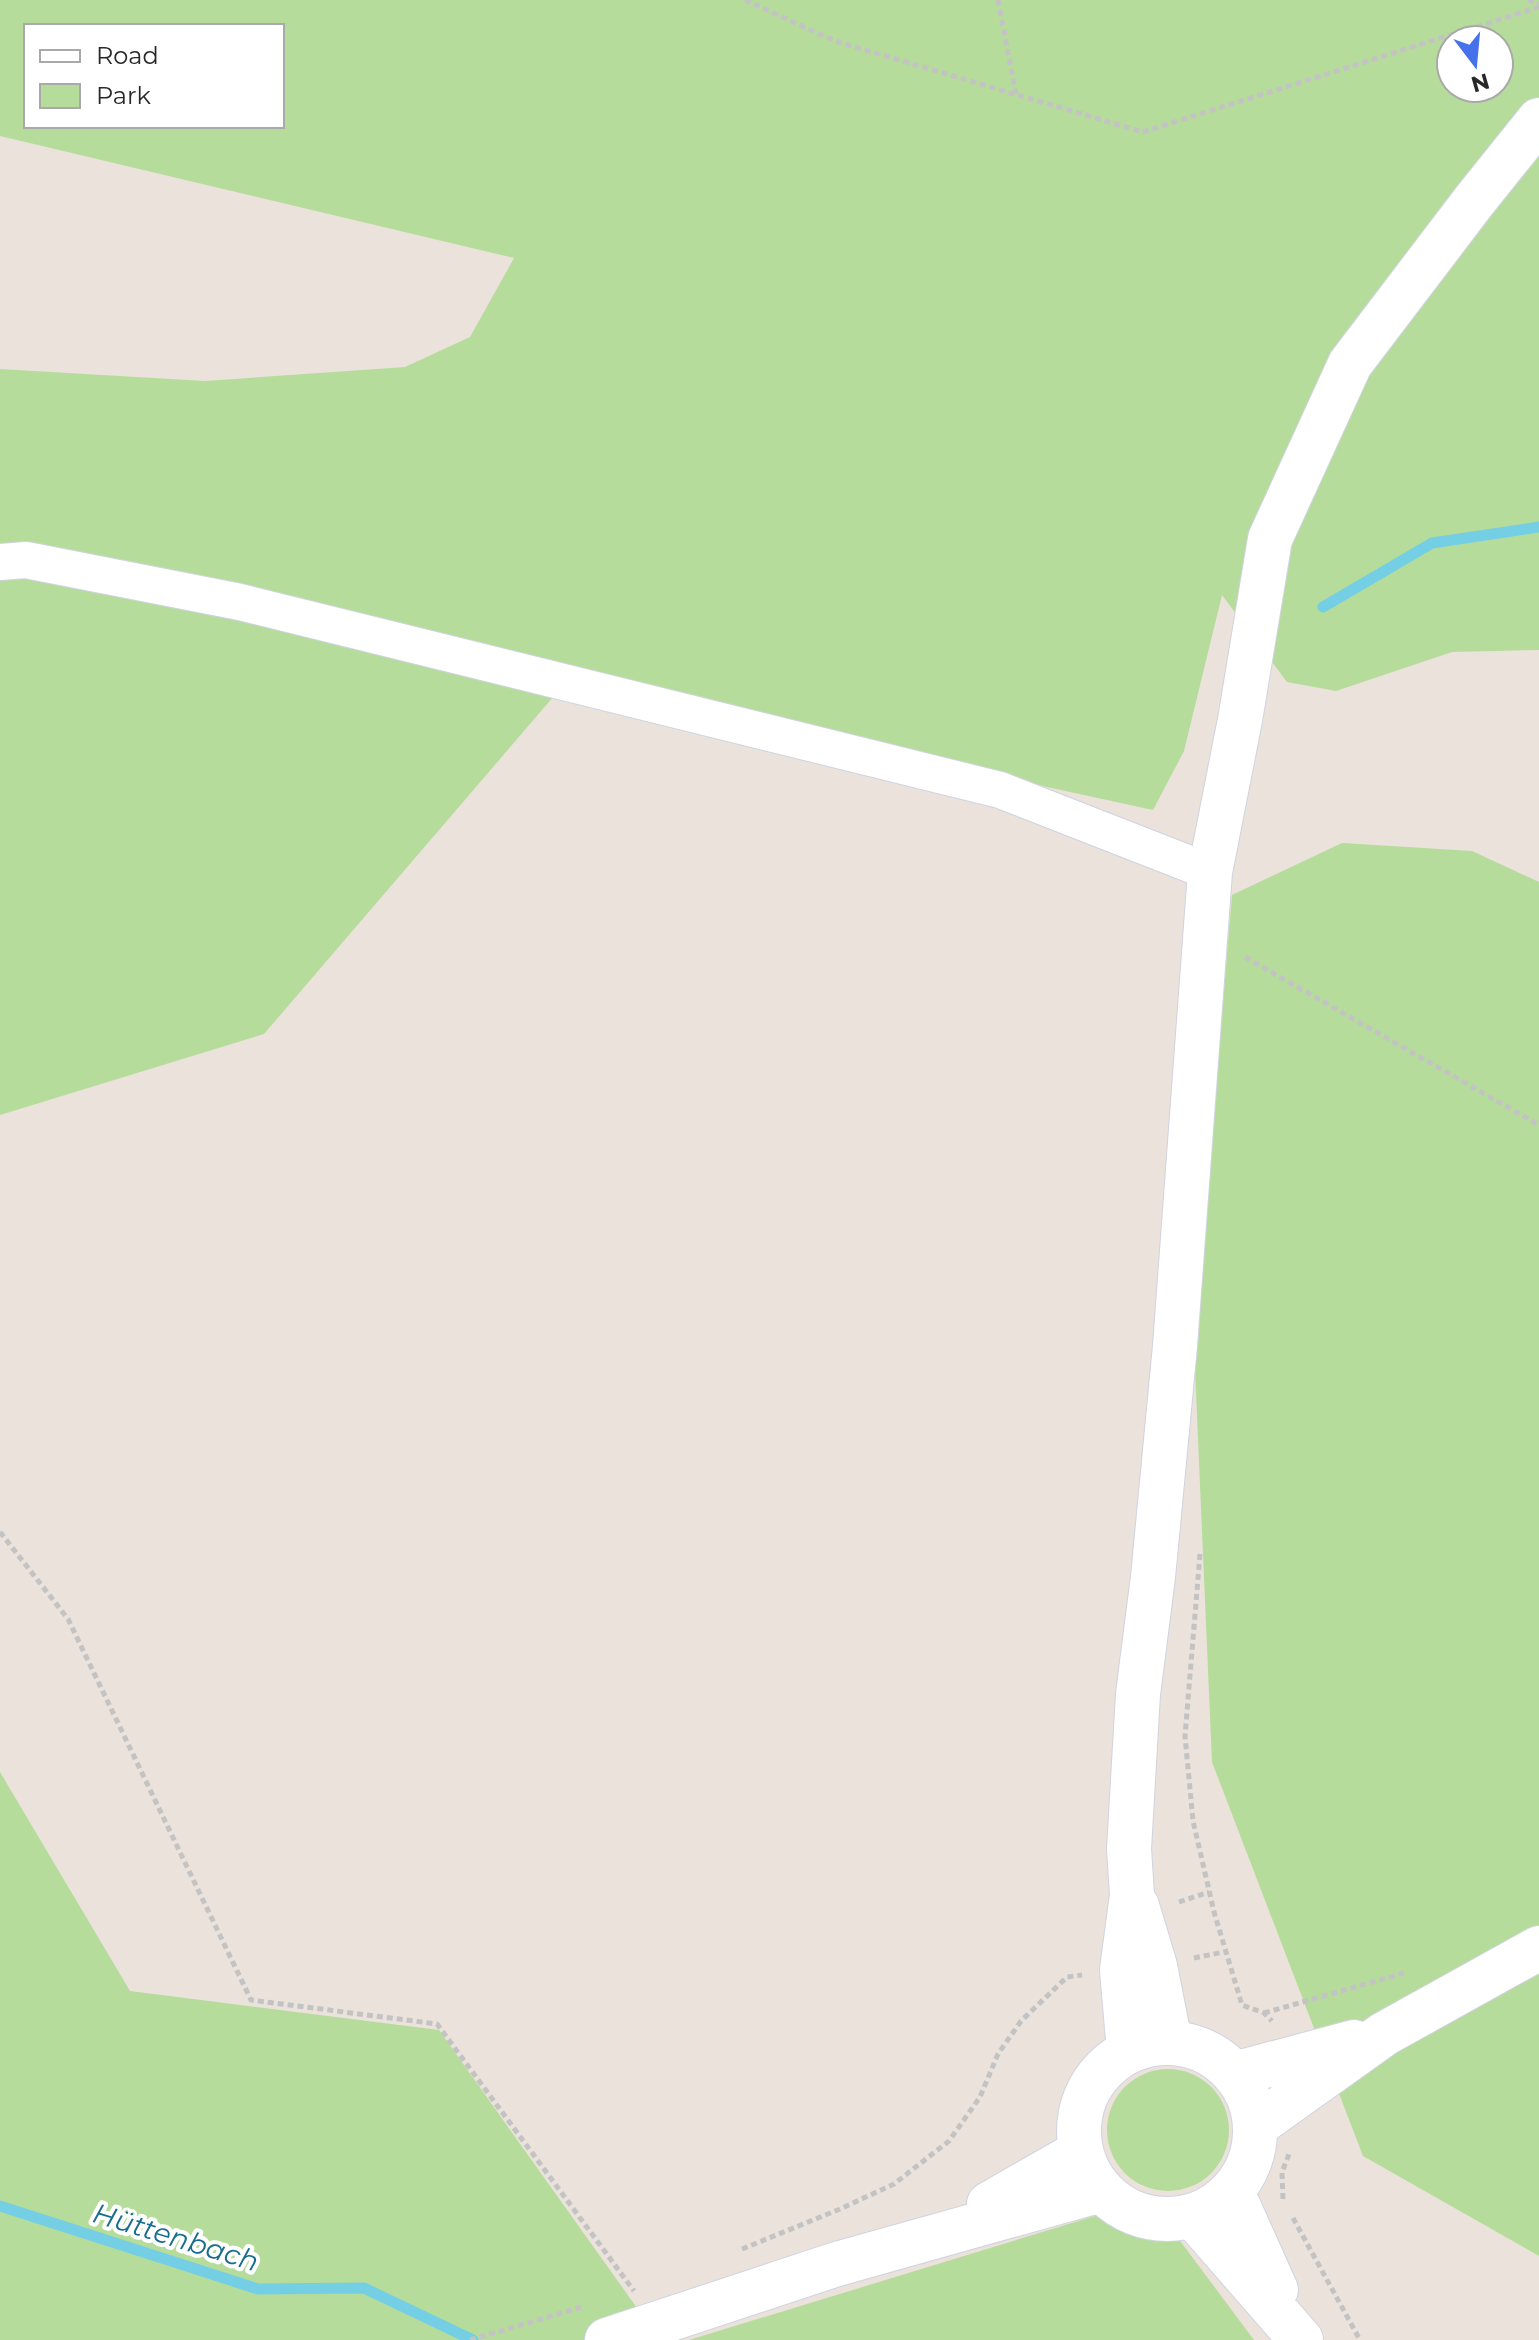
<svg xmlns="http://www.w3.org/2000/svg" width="1539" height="2340" font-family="Montserrat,sans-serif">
<rect width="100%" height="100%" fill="#eae2db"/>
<path fill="#b6dc9b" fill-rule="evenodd" d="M0 0H1539V650L1452 652 1336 691 1287 682 1222 595 1184 751 1153 810 566 682 264 1034 0 1115V369L205 381 405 367 470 337 514 258 0 136ZM26 26H282V126H26ZM1451 40H1499V88H1451Z
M1342 843 1472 851 1539 882V2256L1363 2156 1212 1762 1194 1346 1232 895Z
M0 1772 130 1991 439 2030 637 2308 667 2340H0Z
M1107 2130a61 61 0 1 1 122 0a61 61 0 1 1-122 0Z
M1108 2212 1169 2226 1254 2340H689Z"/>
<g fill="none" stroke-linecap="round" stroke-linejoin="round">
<path stroke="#75cfe4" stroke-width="11" d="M1323 607 1432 543 1539 527
M0 2206 258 2289 364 2288 473 2340"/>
<g stroke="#d0d4e0" stroke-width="38">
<path id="minor" d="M0 562 26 560 240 602 1000 790 1210 872"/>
</g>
<g stroke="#d0d4e0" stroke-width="46">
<path id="tertiary" d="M1234 2074 1354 2042
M1257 2125 1384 2034 1539 1948
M989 2204 1080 2152
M607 2340 837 2264 1101 2190"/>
</g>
<g stroke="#d0d4e0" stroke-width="46">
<path id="secondary" d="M1137 1906 1155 1966 1170 2043
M1079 2131a88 88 0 1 1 176 0a88 88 0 1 1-176 0Z
M1129 2051 1122 1970 1132 1895 1129 1849 1138 1694 1153 1577 1175 1346 1210 872 1240 720 1270 539 1350 364 1474 201 1539 120
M1233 2194 1276 2290
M1193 2216 1301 2340"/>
</g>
<path stroke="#c3c3c3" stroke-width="5" stroke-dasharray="6 4" stroke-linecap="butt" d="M745 0 835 41 1143 132 1539 7
M998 0 1016 94
M1528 0 1539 4
M1245 957 1539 1125
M0 1532 68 1619 251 2000 437 2024 634 2291
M1200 1554 1185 1736 1193 1821 1214 1912 1242 2005 1264 2013 1272 2021
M1179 1902 1209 1892
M1194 1958 1224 1952
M1264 2013 1404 1973
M1283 2199 1282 2172 1289 2154
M1293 2218 1360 2340
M742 2249 840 2209 894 2184 949 2141 980 2097 998 2054 1021 2021 1067 1977 1082 1975
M470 2340 582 2307"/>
<use href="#minor" stroke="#fff" stroke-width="36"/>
<use href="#tertiary" stroke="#fff" stroke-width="44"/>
<use href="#secondary" stroke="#fff" stroke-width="44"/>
</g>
<g text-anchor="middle" stroke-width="8" stroke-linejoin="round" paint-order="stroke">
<g font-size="28" font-style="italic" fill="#176d8d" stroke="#fff">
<text transform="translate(176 2237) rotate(17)" y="10">Hüttenbach</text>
</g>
</g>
<rect x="24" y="24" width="260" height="104" fill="#ffffff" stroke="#a9a9a9" stroke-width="2"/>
<rect x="40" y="50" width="40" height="12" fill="#ffffff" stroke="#a9a9a9" stroke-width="2"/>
<text x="96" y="64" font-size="24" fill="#282828">Road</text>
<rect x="40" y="84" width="40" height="24" fill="#b6dc9b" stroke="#a9a9a9" stroke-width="2"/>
<text x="96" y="104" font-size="24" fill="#282828">Park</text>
<g transform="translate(1475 64) rotate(164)"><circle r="38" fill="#ffffff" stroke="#a9a9a9" stroke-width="2"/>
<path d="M0-6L14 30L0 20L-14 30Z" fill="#4671eb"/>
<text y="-12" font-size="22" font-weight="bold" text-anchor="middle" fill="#282828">N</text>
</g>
</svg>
